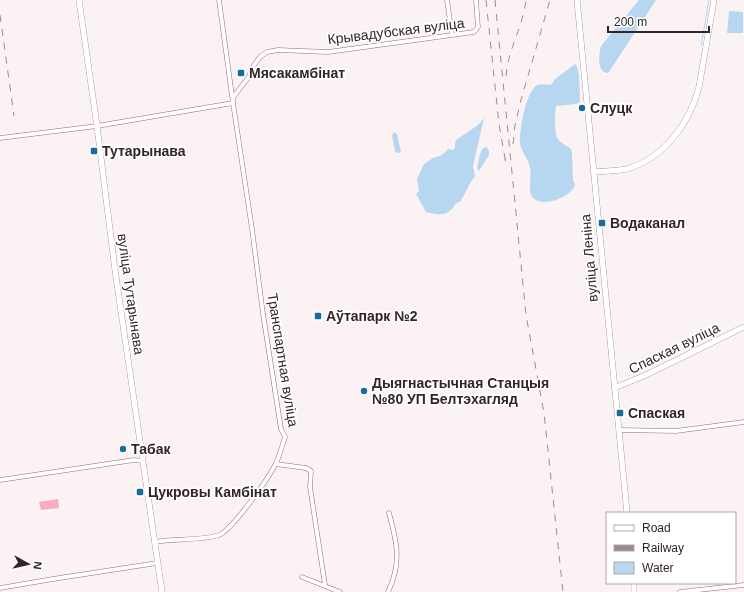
<svg xmlns="http://www.w3.org/2000/svg" width="744" height="592" font-family="Arial,sans-serif">
<rect width="100%" height="100%" fill="#fbf2f3"/>
<path fill="#f7adbc" d="M58 499 59 508 41 510 39 502Z"/>
<path fill="#b7d7f1" d="M639 0H656L611 69 608 73C596 72 599 54 601 46Z
M729 11 743 12V33H727Z
M575 64 577 66 579 75 580 102 576 104 556 106C555 112 554 135 558 139 561 143 567 146 571 149L572 153 573 180 575 185C571 197 544 208 533 198 527 192 532 177 530 168 529 159 521 152 520 143 519 131 526 91 537 85 542 83 547 86 552 84L554 80Z
M484 118 473 166 475 176C469 184 465 194 460 202L456 203C449 217 438 215 426 212L416 194 419 191 417 179 424 164 433 158 442 155 448 149 453 150 455 148V143L456 140 478 125Z
M394 132 397 134 401 152 400 153 395 152 392 135Z
M487 147 489 151V155L479 171 477 168C479 162 479 153 483 148Z"/>
<g fill="none" stroke-linecap="round" stroke-linejoin="round">
<path stroke="#b7d7f1" stroke-width="1" d="M701 46 709 0"/>
<g stroke="#926c73" stroke-width="5">
<path id="street" d="M447 0 452 35
M233 100 234 96 248 78 254 65 260 57 267 52 278 50 328 52 474 32 478 27 476 0
M0 138 97 126 233 103
M619 430 676 431 744 422
M276 464 306 468 311 471 310 487 325 585
M0 480 134 460 143 461
M155 542C175 538 201 541 219 535 232 530 269 478 276 463 280 455 282 446 285 437L281 429 263 314 252 229 233 103 219 0
M302 577 340 592
M0 588 53 579 157 563
M388 592C402 563 397 542 389 513
M680 592 744 585"/>
</g>
<g stroke="#926c73" stroke-width="6">
<path id="secondary" d="M79 0 97 126 115 270 162 592
M577 0 627 513
M593 172C604 171 616 171 627 169 664 158 690 123 699 87L714 0
M614 388 646 375 744 327
M634 583V592"/>
</g>
<use href="#street" stroke="#fff" stroke-width="4"/>
<use href="#secondary" stroke="#fff" stroke-width="5.5"/>
<path stroke="#998d8f" stroke-width="1" stroke-dasharray="7 7" stroke-linecap="butt" d="M486 0 499 124 506 164 505 158
M495 0 526 315 544 413 563 592
M0 15 14 116
M506 76C508 49 523 27 526 0
M513 144 515 125 521 100 550 0"/>
</g>
<g fill="#1a6b9d" stroke="#fff" stroke-width="1.5">
<rect x="237" y="69" width="8" height="8" rx="2"/>
<circle cx="582" cy="108" r="4"/>
<rect x="90" y="147" width="8" height="8" rx="2"/>
<rect x="598" y="219" width="8" height="8" rx="2"/>
<rect x="314" y="312" width="8" height="8" rx="2"/>
<circle cx="364" cy="391" r="4"/>
<rect x="616" y="409" width="8" height="8" rx="2"/>
<circle cx="123" cy="449" r="4"/>
<rect x="136" y="488" width="8" height="8" rx="2"/>
</g>
<g text-anchor="middle" stroke-width="3.5" stroke-linejoin="round" paint-order="stroke">
<g font-size="14" fill="#332427" stroke="#fff">
<text transform="translate(396 31) rotate(-7)" y="5">Крывадубская вуліца</text>
<text transform="translate(589 258) rotate(-95)" y="5">вуліца Леніна</text>
<text transform="translate(131 294) rotate(82)" y="5">вуліца Тутарынава</text>
<text transform="translate(674 348) rotate(-26)" y="5">Спаская вуліца</text>
<text transform="translate(283 360) rotate(81)" y="5">Транспартная вуліца</text>
</g>
<g font-size="14" font-weight="bold" fill="#332427" stroke="#fff" text-anchor="start">
<text x="249" y="78">Мясакамбінат</text>
<text x="590" y="113">Слуцк</text>
<text x="102" y="156">Тутарынава</text>
<text x="610" y="228">Водаканал</text>
<text x="326" y="321">Аўтапарк №2</text>
<text x="372" y="388">Дыягнастычная Станцыя<tspan x="372" dy="16">№80 УП Белтэхагляд</tspan></text>
<text x="628" y="418">Спаская</text>
<text x="131" y="454">Табак</text>
<text x="148" y="497">Цукровы Камбінат</text>
</g>
</g>
<rect x="606" y="512" width="130" height="72" fill="#ffffff" stroke="#ada7a9"/>
<rect x="614" y="525" width="20" height="6" fill="#ffffff" stroke="#ada7a9"/>
<text x="642" y="532" font-size="12" fill="#332427">Road</text>
<rect x="614" y="545" width="20" height="6" fill="#998d8f" stroke="#ada7a9"/>
<text x="642" y="552" font-size="12" fill="#332427">Railway</text>
<rect x="614" y="562" width="20" height="12" fill="#b7d7f1" stroke="#ada7a9"/>
<text x="642" y="572" font-size="12" fill="#332427">Water</text>
<g transform="translate(28 564) rotate(98)" stroke="#ffffff" stroke-width="3" paint-order="stroke">
<path d="M0-3L7 15L0 10L-7 15Z" fill="#332427"/>
<text y="-6" font-size="11" font-weight="bold" text-anchor="middle" fill="#332427">N</text>
</g>
<path d="M608 26v6h101v-6" fill="none" stroke="#332427" stroke-width="2"/>
<text x="614" y="26" font-size="12" fill="#332427" stroke="#ffffff" stroke-width="3" paint-order="stroke">200 m</text>
</svg>
